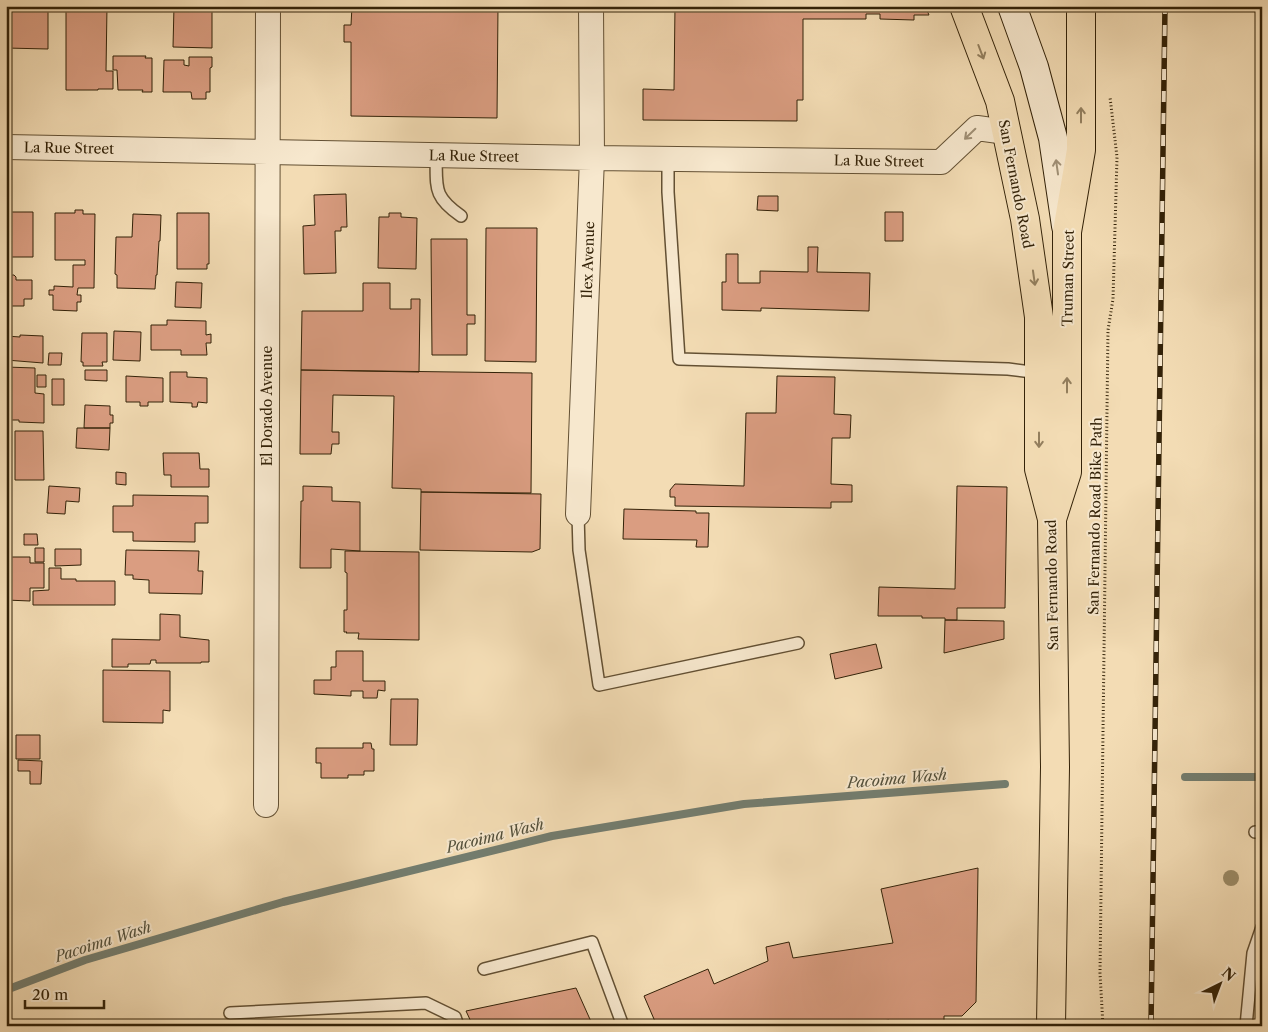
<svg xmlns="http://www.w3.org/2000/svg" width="1268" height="1032" font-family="'Libre Caslon Text',serif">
<rect width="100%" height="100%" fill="#f3dcb4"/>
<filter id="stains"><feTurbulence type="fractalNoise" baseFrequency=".004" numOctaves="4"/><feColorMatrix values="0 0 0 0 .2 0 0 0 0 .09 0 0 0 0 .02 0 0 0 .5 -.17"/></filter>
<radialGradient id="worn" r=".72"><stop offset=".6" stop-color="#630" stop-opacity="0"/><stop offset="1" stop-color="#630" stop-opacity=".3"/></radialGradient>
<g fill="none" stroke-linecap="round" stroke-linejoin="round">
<path stroke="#737d6f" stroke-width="8" d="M1185 777H1262
M6 990 85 960 283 902 552 836 744 804 1005 784"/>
</g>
<path fill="#da9d81" stroke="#332208" d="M6 6H48V49L6 48Z
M66 6H107L106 71H113V89H98V90H66Z
M174 6H212V48L173 47Z
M352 6H498L497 118 351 116V42H344V25H351Z
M675 6H925L929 15H914V20L880 19V14H866V19H803V100H797V121L643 120V89L674 90Z
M113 56H146L145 58H152V92H142L143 90H118L117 70H113Z
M189 57H212V67L210 68V92H206V99H192L191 92H163L164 60H184V65L189 66Z
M346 194 347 227H341V231H335L336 273 304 274 303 226 315 225 314 195Z
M758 196H778V211L757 210Z
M75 210H83V214H95L94 288H78L77 295H81V302H77V311L53 310V295H49V290H54V286L73 287V265H85V260H55V213H75Z
M6 212H33V257H6Z
M885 212H903V241H885Z
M177 213H209V264H207V269H177Z
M389 213H401V217L417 218 416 269 378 268 379 217H389Z
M133 214 161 215 160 241H159L157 275H156L155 289 117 288V275L115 274 116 237H132Z
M486 228H537L536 362 485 361Z
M431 239H467V315H475V324H467V355H432Z
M808 247H818L817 272 870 273 869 311 761 308V311L722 310V282H726V254H738V283H760V271L808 272Z
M6 275H14L16 277V280H32V299H24V306H6Z
M176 282 202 283 201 308 175 307Z
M363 283H390V309H411V299H420L419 372 301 370 302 311H363Z
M167 320 206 321V335L211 334V343H206L207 355H181V350H151V325H167Z
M114 331 141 332 140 361 113 360Z
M82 333H107V362H102L103 366H83V362H81Z
M20 335 43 336V363L6 360V336L20 337Z
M49 353H62L61 365H48Z
M6 367 35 368V393L44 394V423L19 422V420H6Z
M85 370H107V381L85 380Z
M301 370 532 373 531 493 421 492V489L392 488 394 396 333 395 332 432H339V444H332L331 454H300Z
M170 372H187V377L207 378V403L198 402 197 407H192V403L170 402Z
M37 375H46V387H37Z
M126 376 163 378V402H148V406H140V402H126Z
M777 376 835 377 834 414 851 415 850 438H832L831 484 852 485V502H831V508H828L675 506V497H670V490L675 484 744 486 746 413H776Z
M52 379H64V405H52Z
M85 405 110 406V415H113V423H110V428H84Z
M77 428H110L109 450 76 448Z
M15 431H43L44 480H15Z
M163 453H199L200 469H209V487H171V475H164Z
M116 472 126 473V485L116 484Z
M49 486 80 488 79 502 66 501 65 514 47 513Z
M303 486 332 487V501L360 502V551L331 549V568H300L301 501H303Z
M957 486 1007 487 1005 608H957V620H945V618H922V616H878L879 587 955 589Z
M421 492 541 494 540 549 532 552 420 550Z
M133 495 208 496V523H195V542L133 541V532H113V506H133Z
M624 509 696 511V513H709L708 547H696L697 540 623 539Z
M24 534H37L38 545H24Z
M35 548H44V562H35Z
M55 549H81V565L55 566Z
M126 550 199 551 198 571H203L202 594 149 593V580L133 579V575H125Z
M345 551 419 552V640L358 639 359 633H346L347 632H344V610H347V573L345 572Z
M6 557H30V563H44V588H30V601L6 600Z
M49 568H61V579H76V581H115V605H33V591L49 590Z
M160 614 180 615V637L209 640V662H201V663H156V660H151L150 664H128V667H112V639L160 640Z
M945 620 1004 621V639L944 653Z
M876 644 882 668 835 679 830 654Z
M336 651H363V681H385V691L378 690 377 698H363V691H351V696L314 694V680H331V667H336Z
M103 670 170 671V711L163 710V723L103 722Z
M391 699H418L417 745H390Z
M16 735H40V759H16Z
M363 743H371L372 749H374V771H364V775H348V778H321V763H316V748H363Z
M18 760 42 761 41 784H30V771H18Z
M978 868 976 1002 962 1016H944V1026H889V1020L849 1026H657L644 996 708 969 714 984 768 961 766 947 789 942 793 958 893 943 881 889Z
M576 988 593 1026H473L466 1011Z"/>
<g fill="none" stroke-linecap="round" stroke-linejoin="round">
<g stroke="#635033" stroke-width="14">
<path id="service" d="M436 155C437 187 432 196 461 216
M668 159V192L679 359 1008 369 1039 373
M578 514 579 550 599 685 798 643
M1255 832H1262
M484 969 592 942 623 1026
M230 1013 426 1003 455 1017 458 1026
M1246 1026 1253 953 1262 927"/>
</g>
<g stroke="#635033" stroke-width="26">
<path id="minor" d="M6 147 592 158 941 162 977 128 1006 132
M578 514 592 158 591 6
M266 805 268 6"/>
</g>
<g stroke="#332208" stroke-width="30">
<path id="secondary" d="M1012 6 1034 67 1053 138 1066 226"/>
</g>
<g stroke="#332208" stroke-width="30">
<path id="primary" d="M964 6 1000 101 1025 219 1039 317V469L1052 519 1055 767 1051 1026
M1052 519 1067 472V232L1081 150V6"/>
</g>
<path stroke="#332208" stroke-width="3" stroke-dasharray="1 2.5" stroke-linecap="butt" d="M1103 1026 1100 973 1108 330 1113 299 1117 157 1110 97"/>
<use href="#service" stroke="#f7e8ce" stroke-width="11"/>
<use href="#minor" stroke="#f7e8ce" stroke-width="24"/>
<use href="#secondary" stroke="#f7e8ce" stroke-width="28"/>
<use href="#primary" stroke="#f3dcb4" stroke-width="28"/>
<g stroke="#332208" stroke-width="5.5">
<path id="rail" d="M1151 1026 1165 6"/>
</g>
<use href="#rail" stroke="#f7e8ce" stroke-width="4" stroke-dasharray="11" stroke-linecap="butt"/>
</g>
<circle fill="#9c8c68" cx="1231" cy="878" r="8"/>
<defs><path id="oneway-shaft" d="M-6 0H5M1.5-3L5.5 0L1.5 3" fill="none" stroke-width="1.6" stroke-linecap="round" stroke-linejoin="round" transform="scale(1.25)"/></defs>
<g stroke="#937f5e">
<use href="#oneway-shaft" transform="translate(981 52) rotate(69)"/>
<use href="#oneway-shaft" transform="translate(1081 115) rotate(-90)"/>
<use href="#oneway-shaft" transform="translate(1034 278) rotate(82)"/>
<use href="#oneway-shaft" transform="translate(1067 385) rotate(-90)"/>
<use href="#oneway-shaft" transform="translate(1039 440) rotate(90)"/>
</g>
<g stroke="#9f8f75">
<use href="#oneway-shaft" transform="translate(970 134) rotate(136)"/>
<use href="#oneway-shaft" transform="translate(1057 167) rotate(-98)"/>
</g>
<g text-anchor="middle" stroke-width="4" stroke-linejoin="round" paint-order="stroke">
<g font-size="14" fill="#332208" stroke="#f7e8ce">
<text transform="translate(69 148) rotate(1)" y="5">La Rue Street</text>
<text transform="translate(474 156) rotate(1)" y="5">La Rue Street</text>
<text transform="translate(879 161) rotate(1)" y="5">La Rue Street</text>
<text transform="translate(1016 184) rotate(79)" y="5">San Fernando Road</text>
<text transform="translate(588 260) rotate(-88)" y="5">Ilex Avenue</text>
<text transform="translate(1068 278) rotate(-89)" y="5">Truman Street</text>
<text transform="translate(267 406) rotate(-90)" y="5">El Dorado Avenue</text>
<text transform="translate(1095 516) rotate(-89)" y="5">San Fernando Road Bike Path</text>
<text transform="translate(1052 585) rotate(-91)" y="5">San Fernando Road</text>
</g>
<g font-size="15" font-style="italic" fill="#53503b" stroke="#f7e8ce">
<text transform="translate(897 779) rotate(-5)" y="5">Pacoima Wash</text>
<text transform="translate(495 836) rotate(-14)" y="5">Pacoima Wash</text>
<text transform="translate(103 942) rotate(-18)" y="5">Pacoima Wash</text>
</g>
</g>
<rect width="1268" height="1032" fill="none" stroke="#f3dcb4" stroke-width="25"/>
<rect x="8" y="8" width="1253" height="1017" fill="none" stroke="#332208" stroke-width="2.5"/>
<rect x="12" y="12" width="1243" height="1007" fill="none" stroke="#332208"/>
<g transform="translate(1220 984) rotate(42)" stroke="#f7e8ce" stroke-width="4" paint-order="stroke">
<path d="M0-4L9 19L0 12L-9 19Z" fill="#332208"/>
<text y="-8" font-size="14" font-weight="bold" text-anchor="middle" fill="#332208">N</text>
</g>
<path d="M25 1000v8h79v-8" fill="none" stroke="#332208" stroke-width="2.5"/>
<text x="32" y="1000" font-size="15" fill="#332208" stroke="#f7e8ce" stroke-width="4" paint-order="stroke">20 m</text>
<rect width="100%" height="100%" filter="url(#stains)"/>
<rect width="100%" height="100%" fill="url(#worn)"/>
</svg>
